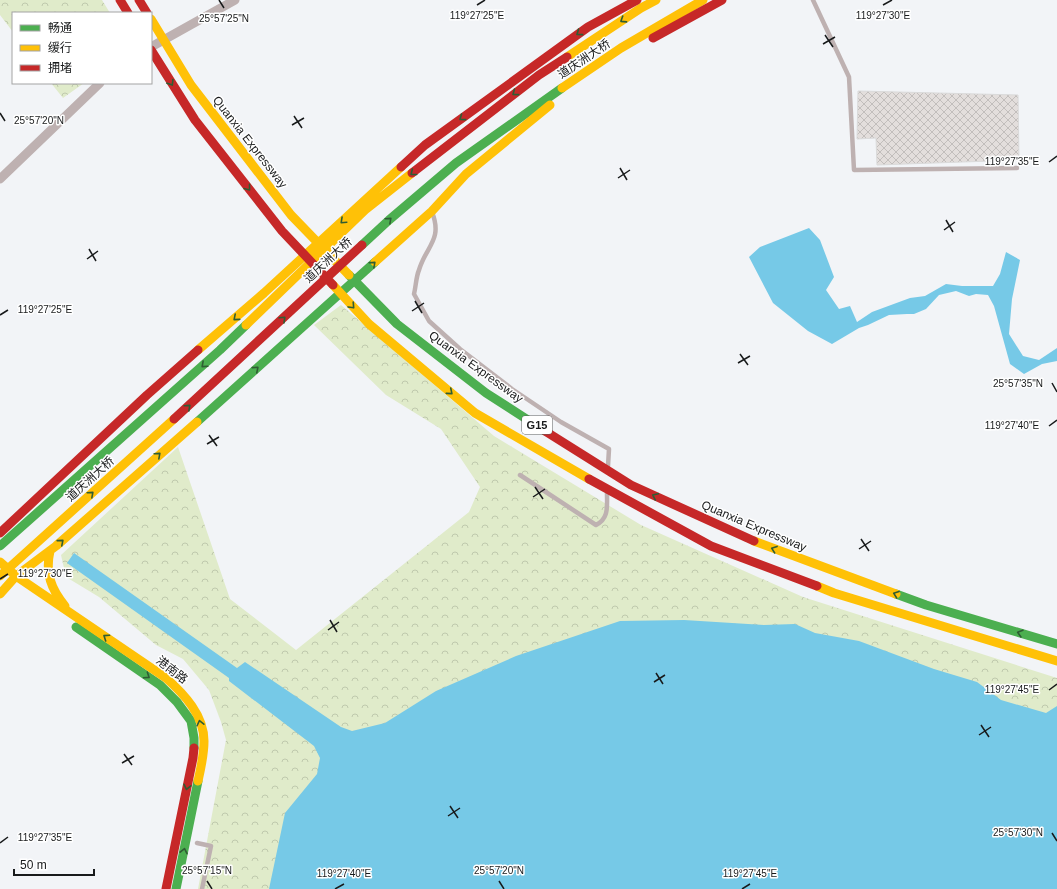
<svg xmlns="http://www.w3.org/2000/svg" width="1057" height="889" font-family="Helvetica,'Noto Sans SC',sans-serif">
<defs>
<pattern id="forest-crowns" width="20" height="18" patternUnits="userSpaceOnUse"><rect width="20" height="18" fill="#e0ebca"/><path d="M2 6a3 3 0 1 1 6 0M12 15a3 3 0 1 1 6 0" fill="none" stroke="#bfc9ad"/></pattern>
<pattern id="building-cross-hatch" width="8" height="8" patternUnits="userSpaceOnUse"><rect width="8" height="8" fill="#e3dedc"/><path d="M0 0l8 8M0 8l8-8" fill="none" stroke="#c2bebc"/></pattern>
</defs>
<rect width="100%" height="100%" fill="#f2f4f7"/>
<path fill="url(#forest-crowns)" d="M0 0H102L110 13H13V32L0 15Z
M51 83H84L63 98Z
M341 305 494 436 641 525 803 597 1057 678V721L275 889H198L226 740 221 722 209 690 183 659 156 645 99 597 66 577 61 555 178 447 230 599 296 650 469 512 480 487 441 429 386 395 314 325Z"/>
<path fill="#76c9e7" d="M809 228 820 240 834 277 826 290 839 309 850 306 857 322 872 312 910 298 925 296 946 284 962 286H993L1000 274 1006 252 1020 260 1012 299 1009 334 1023 356 1039 360 1057 348V361L1042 364 1024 374 1010 364 994 306 988 295 976 294 969 296 956 291 939 295 926 309 914 314H907L889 315 868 325 859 328 832 344 808 331 773 303 749 257 760 247Z
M74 553 237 668 245 662 341 727 352 731 385 723 436 691 516 656 620 621 684 620 764 625 795 624 815 633 859 641 934 669 977 682 1001 700 1046 713 1057 706V889H269L285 813 317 774 320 758 314 746 229 681V678L67 563Z"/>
<path fill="url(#building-cross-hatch)" stroke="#dadada" d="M858 91 1018 95 1019 160 877 165 876 138 857 139Z"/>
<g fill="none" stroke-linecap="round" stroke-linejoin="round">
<path stroke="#beb1b1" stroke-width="4.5" d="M813 0 849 77 854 170 1017 168
M432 212C443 240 426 246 419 270 416 277 416 286 414 294L429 321 460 349 512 389 561 422 609 449 608 466
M520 475 596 525C609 518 607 507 607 493
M197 843 211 846 202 889"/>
<path stroke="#beb1b1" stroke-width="9" d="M151 47 235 0
M0 179 100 83"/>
<path stroke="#4caf50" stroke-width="9" d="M362 245 389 220 456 163 562 88
M349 275 397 324 486 393 545 431
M197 422 375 262
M0 546 220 350 246 325
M896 594 926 605 1057 644
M76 627 160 685 177 702 191 721 194 738V748
M176 889 198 781"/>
<path stroke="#ffc107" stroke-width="9" d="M151 19 191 85 291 215 349 275
M567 57 641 8 656 0
M562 88 621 48 703 0
M375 262 432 211 466 174 550 105
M333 285 369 324 475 413 589 479
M246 325 365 210 412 173
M198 350 264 293 401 167
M754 541 896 594
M50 551C45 573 51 589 65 606
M0 562 16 576 166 678C184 694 204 715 204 741 204 754 201 768 198 781
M0 576 174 419
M817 586 834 593 1057 661
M0 594 16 576 56 546 197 422"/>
<path stroke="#c62828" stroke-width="9" d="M120 0 128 13
M139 0 147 13
M653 38 722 0
M151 50 195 120 282 231 333 285
M401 167 425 145 588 27 637 0
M412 173 539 75 567 57
M174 419 362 245
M545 431 631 485 754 541
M589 479 711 546 817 586
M0 533 147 395 198 350
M166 889 193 758 194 748"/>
</g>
<defs><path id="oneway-chevron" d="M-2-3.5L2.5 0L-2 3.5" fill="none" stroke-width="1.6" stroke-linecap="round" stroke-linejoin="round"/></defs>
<g stroke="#2f5d33">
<use href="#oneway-chevron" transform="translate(623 20) rotate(147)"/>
<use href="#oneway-chevron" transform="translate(579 33) rotate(144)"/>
<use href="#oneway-chevron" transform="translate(171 83) rotate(58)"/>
<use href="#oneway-chevron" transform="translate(515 93) rotate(143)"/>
<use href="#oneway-chevron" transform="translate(462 118) rotate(144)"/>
<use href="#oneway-chevron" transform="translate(413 173) rotate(142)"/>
<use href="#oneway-chevron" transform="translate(248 188) rotate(52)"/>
<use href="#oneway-chevron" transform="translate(389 220) rotate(-42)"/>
<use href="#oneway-chevron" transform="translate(343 221) rotate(137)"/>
<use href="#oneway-chevron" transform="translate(373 264) rotate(-42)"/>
<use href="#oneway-chevron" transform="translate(352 306) rotate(47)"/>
<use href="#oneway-chevron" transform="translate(236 318) rotate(139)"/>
<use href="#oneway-chevron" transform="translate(283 319) rotate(-43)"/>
<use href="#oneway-chevron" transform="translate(204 365) rotate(138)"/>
<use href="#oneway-chevron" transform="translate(256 369) rotate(-41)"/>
<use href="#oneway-chevron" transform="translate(450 392) rotate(40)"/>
<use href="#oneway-chevron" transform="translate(188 407) rotate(-42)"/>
<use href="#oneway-chevron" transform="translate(158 455) rotate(-42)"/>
<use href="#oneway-chevron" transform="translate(91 494) rotate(-42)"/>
<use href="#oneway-chevron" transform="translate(655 496) rotate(-155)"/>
<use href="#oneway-chevron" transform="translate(61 542) rotate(-41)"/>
<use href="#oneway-chevron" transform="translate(774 549) rotate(-160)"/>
<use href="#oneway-chevron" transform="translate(896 594) rotate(-160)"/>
<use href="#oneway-chevron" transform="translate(1020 633) rotate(-164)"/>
<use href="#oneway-chevron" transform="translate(106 637) rotate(-146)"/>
<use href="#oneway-chevron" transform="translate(147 676) rotate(34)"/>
<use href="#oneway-chevron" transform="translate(200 723) rotate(-103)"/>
<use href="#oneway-chevron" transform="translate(187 787) rotate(102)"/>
<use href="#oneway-chevron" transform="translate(184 851) rotate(-78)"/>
</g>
<path fill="none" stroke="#181a1b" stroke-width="1.5" d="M219 0 224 8M477 5 485 0M883 5 892 0M825 35 833 47M823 44 835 37M0 113 5 121M294 116 302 128M292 125 304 118M1049 162 1057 156M620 168 627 180M618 178 630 170M946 220 953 232M944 230 955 222M89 249 96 261M87 259 98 251M415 301 422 313M412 311 424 303M0 315 8 310M740 354 748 365M738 363 750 356M1052 383 1057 392M1049 426 1057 420M209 435 217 446M207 444 219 437M535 487 543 499M533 497 545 489M861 539 869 551M859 549 871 541M0 579 8 574M330 620 337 632M328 630 339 622M656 673 663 684M654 682 665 675M1049 690 1057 684M981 725 989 737M979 735 991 727M124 754 132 765M122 763 134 756M450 806 458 818M448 816 460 808M1052 833 1057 841M0 843 8 837M207 881 212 889M499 881 504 889M335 889 344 884M742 889 750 884"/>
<g text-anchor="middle" stroke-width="3" stroke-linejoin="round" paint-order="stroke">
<rect fill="#fff" stroke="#5d5f5f" stroke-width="1" x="522" y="416" width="30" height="18" rx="3"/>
<g font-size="11" font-weight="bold" fill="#181a1b">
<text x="537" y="429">G15</text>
</g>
<g font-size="12" fill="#181a1b" stroke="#fff">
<text transform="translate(584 59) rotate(-34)" y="4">道庆洲大桥</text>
<text transform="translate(250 142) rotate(52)" y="4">Quanxia Expressway</text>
<text transform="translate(328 260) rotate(-43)" y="4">道庆洲大桥</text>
<text transform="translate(476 367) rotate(36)" y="4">Quanxia Expressway</text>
<text transform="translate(90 479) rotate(-42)" y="4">道庆洲大桥</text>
<text transform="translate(754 526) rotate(23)" y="4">Quanxia Expressway</text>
<text transform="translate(172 670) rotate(38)" y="4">港南路</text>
</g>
</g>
<g font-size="10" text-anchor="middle" fill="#181a1b" stroke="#fff" stroke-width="3" stroke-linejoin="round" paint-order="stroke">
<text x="477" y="19">119°27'25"E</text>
<text x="883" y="19">119°27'30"E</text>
<text x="224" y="22">25°57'25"N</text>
<text x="39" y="124">25°57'20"N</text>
<text x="1012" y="165">119°27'35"E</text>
<text x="45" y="313">119°27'25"E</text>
<text x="1018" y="387">25°57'35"N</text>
<text x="1012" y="429">119°27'40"E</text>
<text x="45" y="577">119°27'30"E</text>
<text x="1012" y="693">119°27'45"E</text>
<text x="1018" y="836">25°57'30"N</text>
<text x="45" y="841">119°27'35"E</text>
<text x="207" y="874">25°57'15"N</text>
<text x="499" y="874">25°57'20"N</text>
<text x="344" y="877">119°27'40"E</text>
<text x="750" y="877">119°27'45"E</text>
</g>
<rect x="12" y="12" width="140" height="72" fill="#ffffff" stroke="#a3a3a4"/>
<rect x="20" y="25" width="20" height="6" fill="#4caf50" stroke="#a3a3a4"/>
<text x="48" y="32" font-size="12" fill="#181a1b">畅通</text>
<rect x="20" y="45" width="20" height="6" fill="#ffc107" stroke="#a3a3a4"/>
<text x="48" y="52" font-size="12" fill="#181a1b">缓行</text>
<rect x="20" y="65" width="20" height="6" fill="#c62828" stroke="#a3a3a4"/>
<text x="48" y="72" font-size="12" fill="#181a1b">拥堵</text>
<path d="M14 869v6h80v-6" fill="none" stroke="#181a1b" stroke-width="2"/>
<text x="20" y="869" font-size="12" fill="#181a1b" stroke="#ffffff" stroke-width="3" paint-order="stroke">50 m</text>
</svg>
